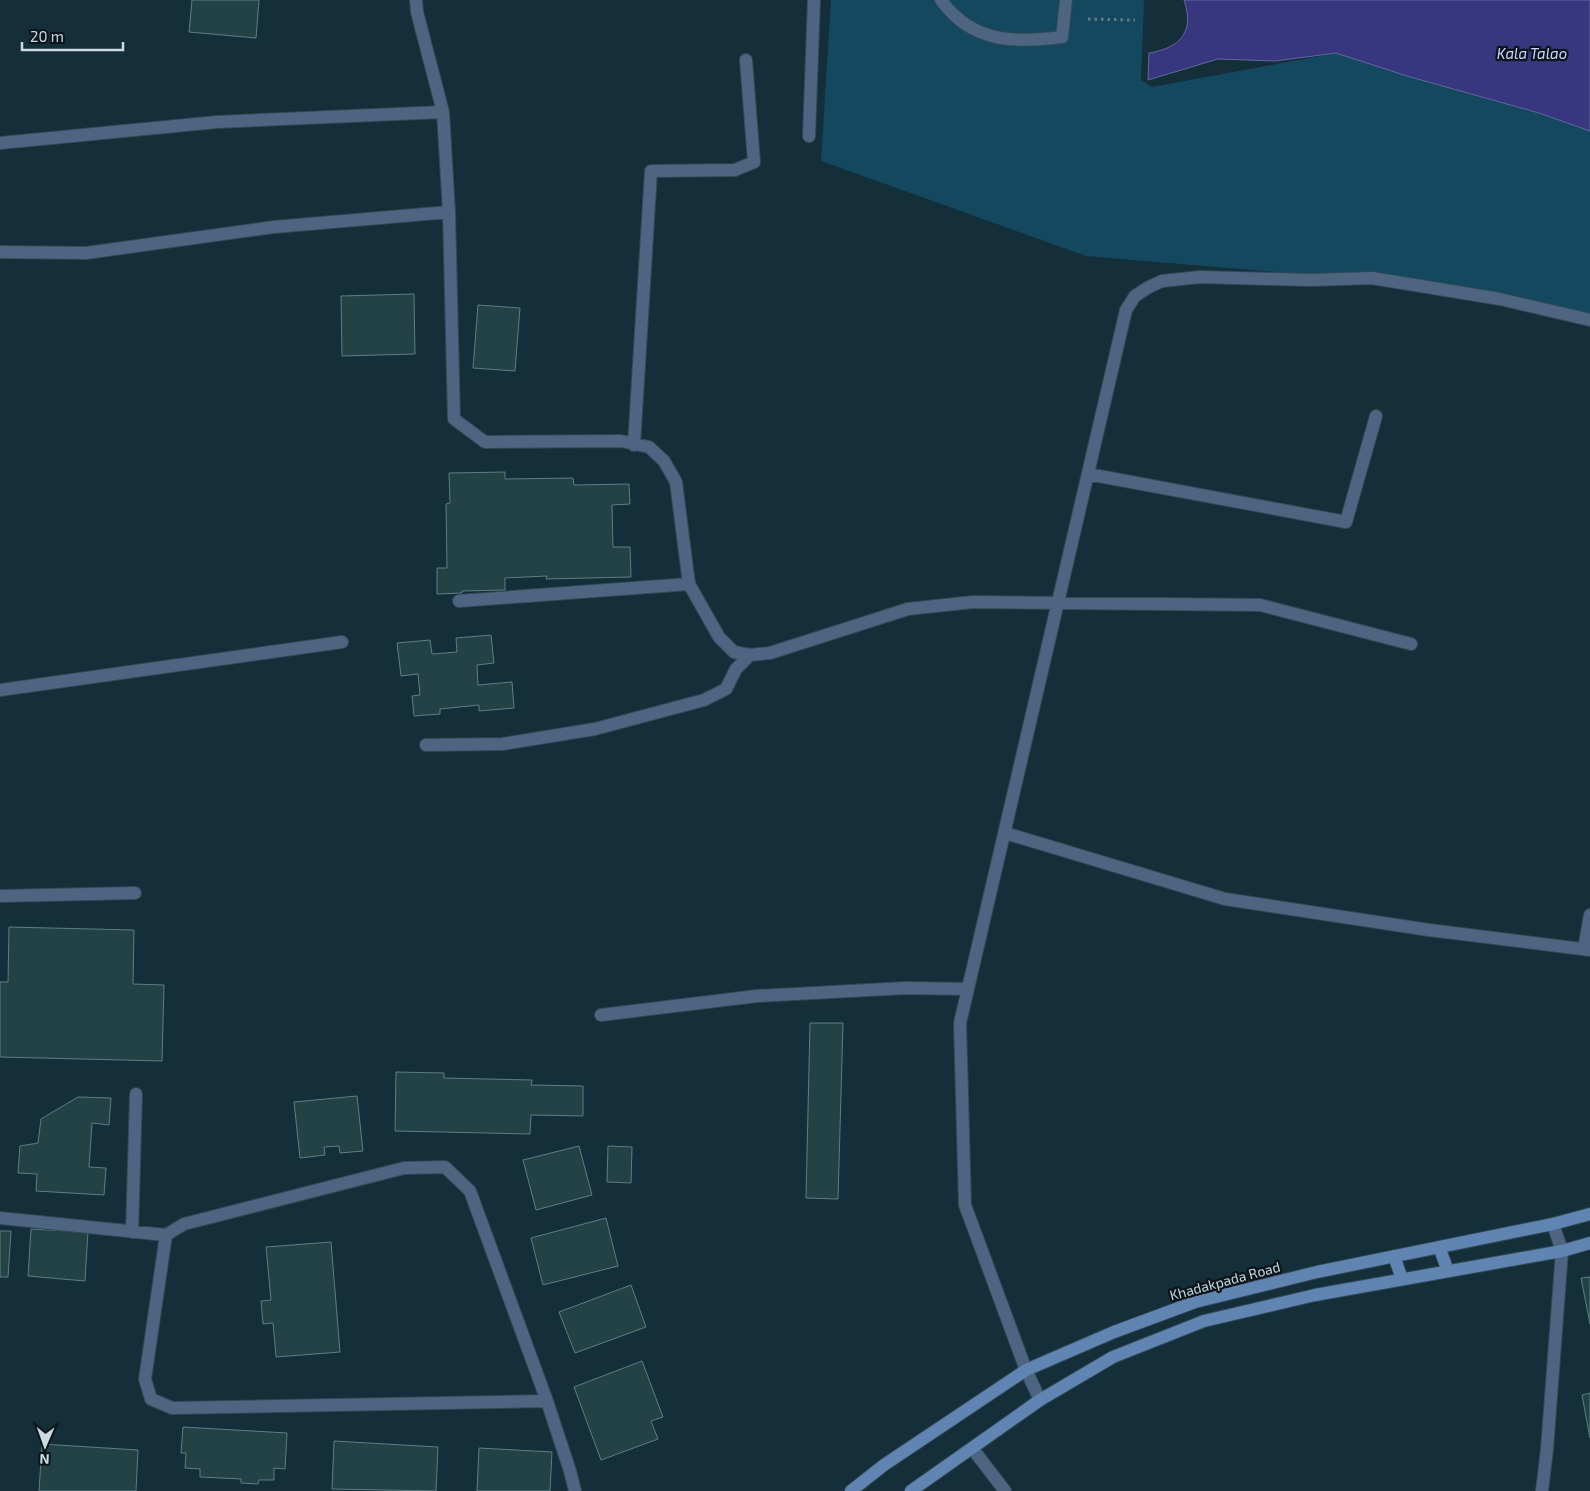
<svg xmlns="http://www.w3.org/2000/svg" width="1590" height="1491" font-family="'Exo 2',sans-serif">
<rect width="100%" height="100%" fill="#142e3a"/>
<path fill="#13485e" d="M831 0H1144L1141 80 1152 87 1336 53 1539 113 1590 131V323L1405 283 1086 256 821 161Z"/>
<path fill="#37367f" stroke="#64679d" d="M1184 0H1590V131L1539 113 1407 76 1336 53 1275 61 1218 59 1148 80 1149 53C1180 48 1195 32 1184 0Z"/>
<path fill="#224246" stroke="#5d7f83" d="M192 0H259L256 38 189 32Z
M414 294 415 354 342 356 341 296Z
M478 305 520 308 515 371 473 368Z
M505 472V479L573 478 574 485 629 484 630 504 612 505 613 547H630L631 577 546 579 547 576 505 578V590L462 591V593L437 594V568H447L446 504 450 503 449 473Z
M491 635 494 663 477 665 478 685 512 682 514 708 479 711V705L440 709V714L414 716 412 696 420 695 418 674 401 676 397 643 430 640 432 654 457 652 456 638Z
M9 927 134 930 133 984 164 985 162 1061 0 1057V982H8Z
M810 1023H843L838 1199 806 1198Z
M396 1072 444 1073V1078L532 1080 531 1085 583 1086V1116L531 1115 530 1134 395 1131Z
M357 1096 363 1151 340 1153 339 1146 324 1147 325 1155 300 1158 294 1102Z
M78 1097 111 1098 109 1125 92 1123 89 1167 106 1168 104 1195 36 1191 37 1174 18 1173 20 1146 38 1143 41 1119Z
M579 1146 592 1195 536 1210 523 1160Z
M608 1146 632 1147 631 1183 607 1182Z
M606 1218 618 1266 543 1285 531 1238Z
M31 1229 88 1232 85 1281 28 1276Z
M0 1231H11L8 1277H0Z
M331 1242 340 1352 276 1357 273 1323 263 1324 261 1301 271 1300 266 1247Z
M1590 1277V1324L1581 1278Z
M631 1285 646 1327 575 1353 559 1312Z
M642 1361 663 1417 651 1421 658 1439 601 1460 574 1387Z
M1590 1393V1438L1582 1395Z
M183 1427 287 1433 285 1469 274 1468V1480H259L258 1484 241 1483V1479L200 1477V1469L185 1468 186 1453H181Z
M334 1441 438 1447 436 1491 332 1489Z
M42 1444 138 1450 136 1491H39Z
M479 1448 552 1452 550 1491H477Z"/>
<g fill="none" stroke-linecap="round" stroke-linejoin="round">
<g stroke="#314a55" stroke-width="14">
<path id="lane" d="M941 0C972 43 1014 43 1062 37L1066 0
M459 601 689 584"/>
</g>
<g stroke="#314a55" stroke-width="14">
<path id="street" d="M416 0 417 12 443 112 449 212 454 419 485 442 621 441 649 447 664 461 676 482 689 584 719 637 734 652 750 655 770 653 908 609 973 602 1260 605 1411 644
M809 136 814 0
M0 143 217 122 443 112
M0 252 86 253 274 227 449 212
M634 445 651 171 735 170 754 162 746 60
M1088 474 1346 522 1376 416
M0 690 342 642
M426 745 503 744 595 729 704 700 726 689 736 669 750 655
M1005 833 1225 899 1429 930 1590 950
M0 896 135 893
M1584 949 1590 915
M601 1015 757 996 906 988 968 989
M0 1218 166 1235
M132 1232 136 1094
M1040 1400 1026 1370 965 1205 960 1023 1126 310 1135 296 1149 287 1162 281 1200 277 1312 280 1372 278 1500 299 1590 320
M547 1401 172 1408 151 1399 145 1379 166 1235 184 1224 404 1168 445 1167 470 1191 547 1401 570 1471 575 1491
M972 1448 1005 1491
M1542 1491 1547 1449 1562 1251 1553 1224"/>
</g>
<g stroke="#314a55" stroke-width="14">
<path id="secondary" d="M1439 1247 1448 1271
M1394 1256 1402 1279
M851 1491 884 1465 1026 1370 1114 1332 1195 1302 1317 1272 1553 1224 1590 1214
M911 1491 1040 1400 1113 1357 1204 1321 1315 1295 1562 1251 1590 1243"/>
</g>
<path stroke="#657a84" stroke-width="3" stroke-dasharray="2.5 4" stroke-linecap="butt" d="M1088 19 1135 20"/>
<use href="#lane" stroke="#4e6582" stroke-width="12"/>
<use href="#street" stroke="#4e6582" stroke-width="12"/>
<use href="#secondary" stroke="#6085b3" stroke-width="12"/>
</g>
<g text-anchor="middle" stroke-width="4.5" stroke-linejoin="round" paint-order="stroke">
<g font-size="14" fill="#ccdae2" stroke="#0a151a">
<text transform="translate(1225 1281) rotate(-15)" y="5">Khadakpada Road</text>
</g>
<g font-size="15" font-style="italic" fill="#cdd2fe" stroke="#0a151a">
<text x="1532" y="59">Kala Talao</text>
</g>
</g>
<g transform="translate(45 1446) rotate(182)" stroke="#0a151a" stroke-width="4" paint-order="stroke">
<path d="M0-4L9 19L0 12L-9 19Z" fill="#ccdae2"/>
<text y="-8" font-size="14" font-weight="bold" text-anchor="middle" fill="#ccdae2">N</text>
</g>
<path d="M22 42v8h101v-8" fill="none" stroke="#ccdae2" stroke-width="2.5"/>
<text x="30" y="42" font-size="15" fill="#ccdae2" stroke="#0a151a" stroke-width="4" paint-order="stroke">20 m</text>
</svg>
